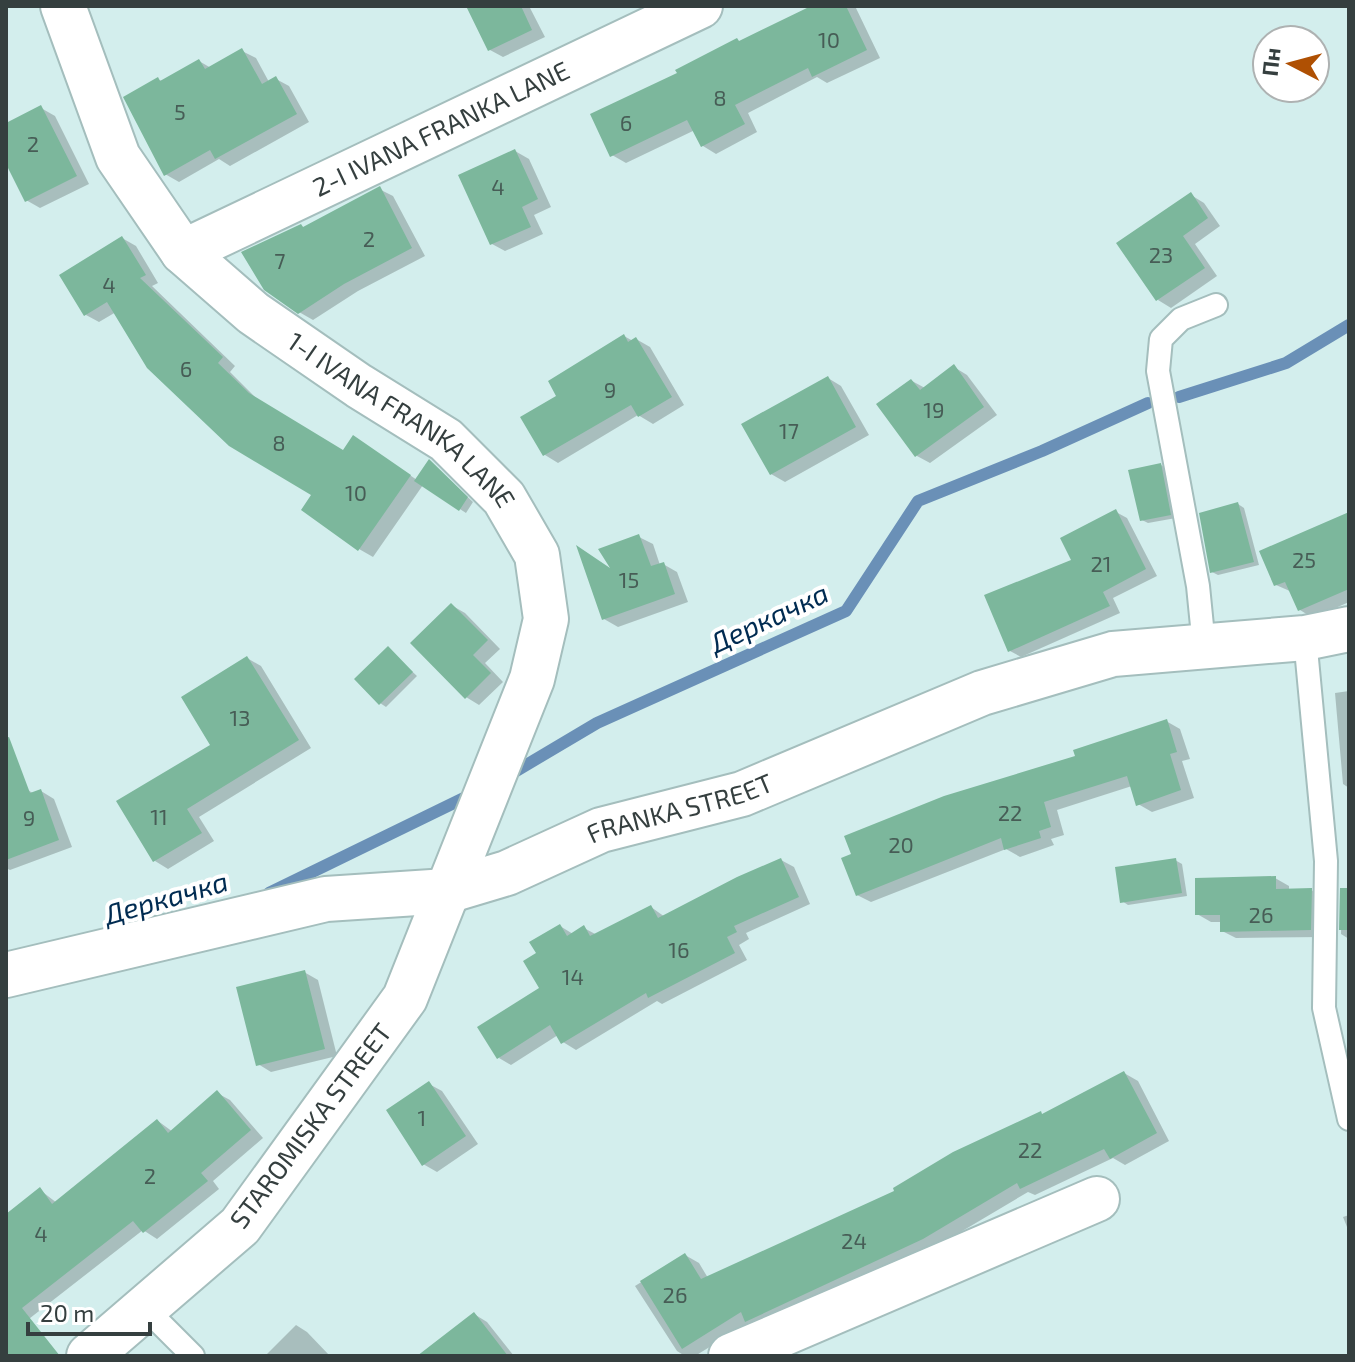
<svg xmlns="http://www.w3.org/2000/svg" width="1355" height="1362" font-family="'Exo 2',sans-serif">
<rect width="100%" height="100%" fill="#d3eeed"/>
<path fill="#0003" d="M469 6H529L545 37 503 57 490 50Z
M816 6H855L880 58 827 83 817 77 748 113 757 132 716 154 703 146 695 130 626 163 612 155 679 74Z
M242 51 256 58 269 82 276 79 289 86 309 122 230 166 219 159 179 182 165 174 158 79 163 82 199 61 211 68Z
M41 108 55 116 89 184 40 208 26 200 6 159V125Z
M515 151 529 159 551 207 534 215 543 234 505 251 492 244Z
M379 189 393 196 425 256 358 291 313 320 299 312 301 226 305 228Z
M1191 195 1204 203 1220 226 1195 244 1217 276 1171 308 1158 300Z
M122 238 136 246 158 283 152 286 235 366 230 372 262 404 343 451 354 437 417 480 429 461 473 502 466 513 423 485 373 557 359 549 314 494 116 312 99 322 86 315Z
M624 336 633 341 636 339 650 347 684 405 653 424 638 415 558 463 545 455 559 397Z
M954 367 967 375 997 415 930 463 917 456 912 381 925 388Z
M828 378 841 386 869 435 785 482 771 474Z
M1161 465 1167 469 1176 518 1148 523 1142 520Z
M1238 504 1244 508 1259 565 1218 575 1212 572Z
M1116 512 1127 518 1157 576 1113 598 1120 613 1021 657 1010 651 1074 561Z
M1349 515V602L1313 618 1300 610 1292 592 1276 585Z
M639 537 653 544 660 565 663 564 677 572 688 602 618 627 604 619 614 573Z
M451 605 465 613 500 649 485 663 503 682 479 705 466 697Z
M388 649 417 676 386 707 380 703Z
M247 658 261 666 311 748 199 817 214 841 168 869 155 861 213 745Z
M1349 691V788L1343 784 1335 693Z
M1166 721 1180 729 1190 759 1182 761 1194 798 1152 812 1138 804 1132 786 1057 810 1064 835 1051 839 1054 845 1020 857 1006 849 871 902 857 895 1078 757Z
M28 790 34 794 41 791 54 799 72 847 10 870 6 868V798Z
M781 860 794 867 810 904 746 933 749 939 739 945 747 960 662 1004 657 1001 576 1050 563 1042 558 1035 511 1065 499 1058 542 989 538 954 560 926 573 934 584 928 597 935 651 907 665 917Z
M1175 860 1182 864 1187 896 1128 905 1122 901Z
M1275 878 1289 886V891L1311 890 1325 898 1324 937 1236 938 1222 931V922H1211L1197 914Z
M1342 890H1349V939L1341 934Z
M304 972 318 980 337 1056 271 1072 258 1064Z
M1124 1073 1138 1081 1169 1141 1125 1165 1113 1158 1035 1195 1028 1192 937 1246 760 1328 750 1322 695 1356H685L677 1351 635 1286 685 1255 699 1263 708 1278 897 1192Z
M429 1084 442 1091 478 1144 437 1172 423 1164Z
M217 1093 230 1100 263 1138 213 1181 219 1189 157 1239 143 1230 25 1322 6 1306V1216L40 1190 57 1203 158 1121 173 1132Z
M1349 1215V1232L1343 1217Z
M474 1314 487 1322 514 1356H430Z
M296 1325 307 1332 330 1356H265Z"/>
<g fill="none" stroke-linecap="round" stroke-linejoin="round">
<path stroke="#6a90b7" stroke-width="12" d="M1179 397 1286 363 1349 325
M506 777 597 723 846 611 918 501 1042 451 1148 403
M269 893 464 798"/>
</g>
<path fill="#7cb79c" d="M466 6H521L532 30 488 51Z
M811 6H846L867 50 812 77 808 68 735 105 745 124 701 147 687 120 610 157 590 114 677 73 675 70 737 38 739 41Z
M242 48 262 84 276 76 297 114 215 159 210 150 164 176 123 97 158 77 160 81 199 59 205 69Z
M41 105 77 176 25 202 6 164V123Z
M515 149 538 199 522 207 531 227 490 245 458 175Z
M380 186 412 248 344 284 298 314 264 290 241 252 301 224 303 227Z
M1191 192 1208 218 1183 236 1205 268 1156 301 1116 243Z
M122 236 146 275 140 278 223 357 218 363 249 393 343 450 353 435 411 475 358 551 301 510 311 495 229 446 147 368 107 302 84 316 59 275Z
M624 334 628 342 636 337 672 397 638 417 631 405 543 456 520 417 556 396 548 381Z
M954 364 984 407 915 457 876 404 911 379 920 390Z
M828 376 856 427 770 475 741 424Z
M429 459 468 497 459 511 414 481Z
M1161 463 1171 515 1140 521 1128 470Z
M1238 502 1254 562 1210 573 1199 513Z
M1116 509 1146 569 1103 592 1110 606 1008 652 984 595 1071 560 1060 538Z
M1349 512V589L1298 611 1285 582 1274 586 1259 551Z
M639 534 651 566 664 562 675 594 602 620 576 545 610 568 598 549Z
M451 603 488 640 473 655 491 673 465 699 410 643Z
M388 646 413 672 379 705 354 679Z
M247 656 299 740 187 809 202 833 153 862 116 801 210 745 181 697Z
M1167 719 1177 752 1170 754 1181 790 1136 806 1127 776 1044 802 1051 827 1039 831 1041 838 1004 850 1001 838 856 896 841 858 851 854 844 836 944 796 1075 756 1073 750Z
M9 737 30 793 41 789 59 840 6 860V738Z
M781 858 799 897 734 926 737 932 727 937 735 953 648 998 646 993 561 1044 550 1025 497 1059 477 1027 539 988 523 961 536 953 529 942 560 924 567 936 584 925 590 936 651 905 658 918 737 877Z
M1176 858 1182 893 1120 903 1115 867Z
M1276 876V889L1312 888 1311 930 1220 932V915H1195V878Z
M1340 888H1349V930H1339Z
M305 970 325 1049 256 1066 236 987Z
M1124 1071 1157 1133 1110 1159 1104 1149 1020 1189 1017 1183 923 1239 745 1322 741 1312 682 1349 640 1281 685 1253 701 1279 894 1191 893 1188 953 1152 1041 1111 1042 1114Z
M429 1081 466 1136 422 1166 386 1110Z
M217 1090 251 1130 201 1173 208 1181 143 1233 133 1221 22 1308 60 1356H6V1214L40 1187 52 1204 157 1119 168 1133Z
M474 1312 508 1356H417Z"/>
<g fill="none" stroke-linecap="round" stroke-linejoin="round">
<g stroke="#a4bebd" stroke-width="26">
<path id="lane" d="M1305 638 1326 861 1324 1008 1349 1119
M1204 646 1198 586 1158 371 1161 339 1181 319 1216 305
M145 1308 193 1356"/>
</g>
<g stroke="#a4bebd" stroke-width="48">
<g id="street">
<path id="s1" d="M63 6 118 157 183 252 253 313 359 386 446 440 504 498 537 555 546 619 532 679 405 998 240 1226 89 1356"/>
<path id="s2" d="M183 252 700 6"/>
<path id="s3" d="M6 975 326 899 447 891 507 873 601 830 742 794 982 693 1113 654 1305 638 1349 629"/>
<path d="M731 1356 1097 1199"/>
</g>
</g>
<use href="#lane" stroke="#fff" stroke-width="22"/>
<use href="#street" stroke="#fff" stroke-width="44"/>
</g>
<g text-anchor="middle" stroke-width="8" stroke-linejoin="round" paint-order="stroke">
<g font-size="22" fill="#475d56">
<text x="829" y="48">10</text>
<text x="720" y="106">8</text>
<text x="180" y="120">5</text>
<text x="626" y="131">6</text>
<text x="33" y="152">2</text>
<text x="498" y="195">4</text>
<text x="369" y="247">2</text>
<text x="1161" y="263">23</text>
<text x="280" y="269">7</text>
<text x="109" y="293">4</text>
<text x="186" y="377">6</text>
<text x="610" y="398">9</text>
<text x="934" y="418">19</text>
<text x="789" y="439">17</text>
<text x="279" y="451">8</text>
<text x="356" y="501">10</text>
<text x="1304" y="568">25</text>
<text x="1101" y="572">21</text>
<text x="629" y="588">15</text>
<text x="240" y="726">13</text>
<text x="1010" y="821">22</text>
<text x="159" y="825">11</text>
<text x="29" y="826">9</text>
<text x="901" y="853">20</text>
<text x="1261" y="923">26</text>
<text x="679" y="958">16</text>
<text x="573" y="985">14</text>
<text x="422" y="1126">1</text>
<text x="1030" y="1158">22</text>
<text x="150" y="1184">2</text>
<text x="41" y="1242">4</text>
<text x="854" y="1249">24</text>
<text x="675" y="1303">26</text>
</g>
<g font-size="26" fill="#353f3f" stroke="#fff">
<text dy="9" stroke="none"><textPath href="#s2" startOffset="286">2-I IVANA FRANKA LANE</textPath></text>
<text dy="9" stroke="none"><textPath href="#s1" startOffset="552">1-I IVANA FRANKA LANE</textPath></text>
<text dy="9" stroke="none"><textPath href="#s3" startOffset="698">FRANKA STREET</textPath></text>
<text transform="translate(311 1126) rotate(-53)" y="9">STAROMISKA STREET</text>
</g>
<g font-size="28" font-style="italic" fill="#002b51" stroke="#fff">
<text transform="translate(769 618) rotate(-25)" y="10">Деркачка</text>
<text transform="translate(166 898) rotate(-16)" y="10">Деркачка</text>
</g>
</g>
<rect width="1355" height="1362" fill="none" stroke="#353f3f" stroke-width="16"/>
<g transform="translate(1291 64) rotate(276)"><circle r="38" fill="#ffffff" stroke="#aeb2b2" stroke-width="2"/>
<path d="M0-6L14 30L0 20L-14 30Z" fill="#af5003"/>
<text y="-12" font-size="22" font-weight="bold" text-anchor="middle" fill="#353f3f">Пн</text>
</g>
<path d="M28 1322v12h122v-12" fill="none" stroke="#353f3f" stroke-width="4"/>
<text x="40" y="1322" font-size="24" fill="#353f3f" stroke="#ffffff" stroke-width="6" paint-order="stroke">20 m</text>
</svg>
